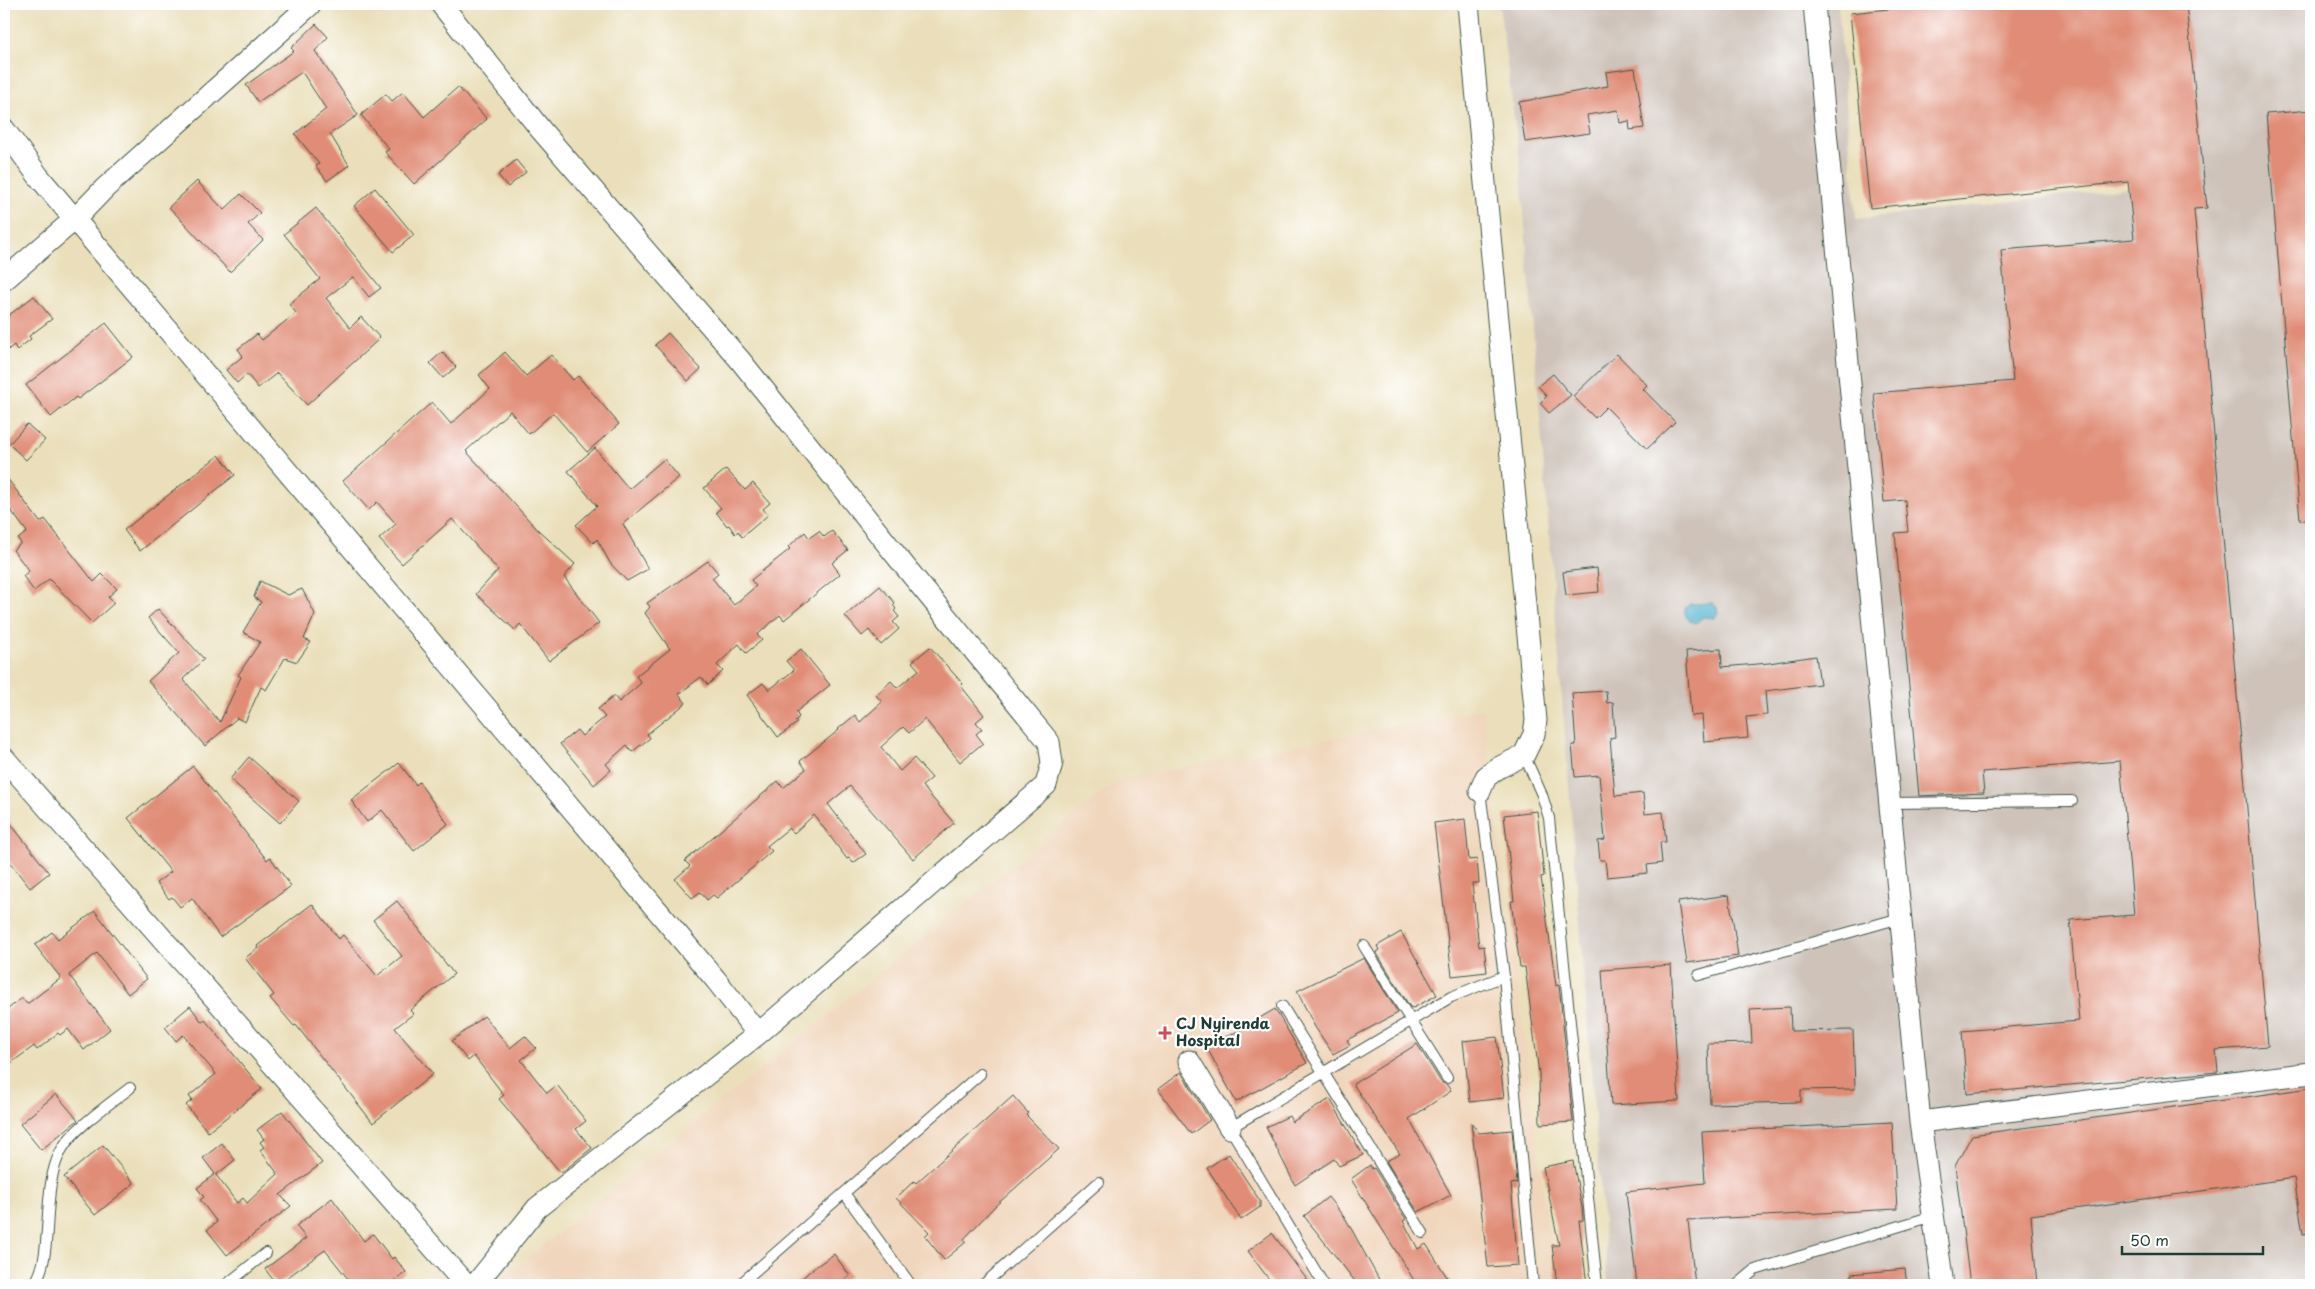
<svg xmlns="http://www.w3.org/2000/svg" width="2315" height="1289" font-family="'Playpen Sans',sans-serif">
<rect width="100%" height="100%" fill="#fff"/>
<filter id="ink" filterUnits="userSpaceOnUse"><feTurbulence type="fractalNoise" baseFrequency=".02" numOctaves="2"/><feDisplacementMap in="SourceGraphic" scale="10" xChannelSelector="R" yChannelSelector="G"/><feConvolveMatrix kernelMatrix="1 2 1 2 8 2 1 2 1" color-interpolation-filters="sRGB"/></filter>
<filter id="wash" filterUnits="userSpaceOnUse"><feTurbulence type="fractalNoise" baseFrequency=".0096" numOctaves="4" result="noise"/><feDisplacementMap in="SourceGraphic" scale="20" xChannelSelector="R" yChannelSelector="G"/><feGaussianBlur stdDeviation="1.12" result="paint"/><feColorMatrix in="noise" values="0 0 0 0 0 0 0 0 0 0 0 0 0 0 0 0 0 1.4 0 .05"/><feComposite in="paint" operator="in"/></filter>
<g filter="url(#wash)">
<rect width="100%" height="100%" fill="#eadfba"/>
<path fill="#f0d6bc" d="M1483 709 1555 1285H494L1118 780Z"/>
<path fill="#cec2b9" d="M1499 4H1838L1856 219 2179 182 2175 4H2311V1285H1608L1520 163Z"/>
<path fill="#4eb1cd" stroke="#367780" d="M1712 603 1717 607 1718 613 1714 618 1703 617 1696 623C1687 621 1684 616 1685 608L1690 604Z"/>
<g id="blocks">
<path fill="#e08c76" d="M1889 4H2186L2207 208 2194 209 2268 1046 2216 1050 2218 1072 1967 1094 1962 1031 2079 1021 2070 920 2134 915 2120 761 1982 772 1984 793 1919 796 1895 533 1908 532 1905 500 1884 502 1874 393 2013 381 2001 250 2134 239 2128 182 1870 208 1850 13 1889 9Z
M316 24 328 37 315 51 358 115 330 134 349 165 327 181 316 166 319 164 295 134 326 109 302 72 258 102 246 85 294 51 291 48Z
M1635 68 1644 128 1630 130 1629 121 1620 123 1618 110 1587 115 1590 133 1525 142 1519 102 1608 86 1606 72Z
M458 87 487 119 414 184 385 152 389 149 361 115 386 94 392 101 403 92 424 117Z
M2311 110V520H2300L2266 114Z
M516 160 526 172 508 187 498 175Z
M197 181 224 210 241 194 260 213 248 224 263 240 230 272 169 207Z
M375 188 414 235 393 252 354 206Z
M316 208 381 288 369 297 353 277 326 298 350 328 361 317 380 338 307 405 277 373 258 388 247 374 237 383 226 370 243 356 238 349 257 334 262 340 296 313 289 304 320 279 284 234Z
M34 296 52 319 29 336 31 339 17 350 14 345 4 353V319Z
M106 323 133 357 78 399 76 397 51 417 26 385Z
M668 333 701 369 688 381 655 345Z
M442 352 456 367 443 378 430 363Z
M505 352 526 376 551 355 573 380 578 376 619 424 587 452 553 413 529 434 510 411 466 451 536 528 575 564 564 577 599 623 549 661 520 624 515 630 476 594 498 570 452 519 402 564 379 539 396 524 377 502 369 510 343 481 432 402 451 424 490 389 479 375Z
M1617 354 1647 385 1643 389 1675 422 1647 449 1606 407 1595 418 1573 396Z
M1553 374 1571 395 1549 413 1540 403 1547 396 1538 386Z
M27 424 45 440 26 460 9 444Z
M595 448 629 489 664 459 679 477 623 524 648 569 627 581 610 563 597 539 593 543 576 525 597 506 568 471Z
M219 455 235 475 140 551 124 530Z
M726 469 745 490 753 483 770 503 763 509 768 515 742 537 738 531 735 534 729 525 727 526 716 512 721 508 704 488Z
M4 474 40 522 45 519 94 582 102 574 117 589 108 597 114 603 92 623 49 579 34 591 23 576 29 571 13 550 21 543 18 539 27 532 4 501Z
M819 531 824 537 832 531 848 550 832 563 840 574 784 620 780 615 757 635 762 640 746 653 739 644 717 665 723 671 708 685 701 677 679 694 686 703 647 734 650 738 632 752 627 745 606 764 611 770 594 785 560 744 577 730 582 736 605 717 598 709 614 696 619 702 641 683 636 676 670 649 645 613 650 607 647 603 708 561 718 573 712 578 734 605 756 586 751 580 790 549 788 547 805 532 809 538Z
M1597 568 1599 592 1566 595 1563 572Z
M260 581 288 595 302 589 315 614 304 639 311 642 297 662 285 658 266 690 261 687 245 722 237 718 205 746 148 681 179 653 148 618 158 609 204 659 183 679 220 722 241 677 238 675 260 642 243 632 261 602 254 597Z
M880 586 895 603 893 605 896 609 894 611 899 617 893 622 899 629 881 645 869 630 862 636 845 616Z
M930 647 963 684 961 686 984 715 976 722 982 729 976 734 983 743 960 762 925 719 909 733 903 727 881 747 900 771 914 758 932 778 922 786 954 823 913 859 850 786 828 804 866 854 853 863 849 858 847 859 814 815 794 833 789 828 767 846 772 851 717 898 713 895 707 900 700 892 692 898 675 879 690 866 685 861 778 781 783 788 806 769 800 761 839 730 838 729 855 715 860 722 882 702 876 695 891 681 897 688 919 670 912 662Z
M801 649 830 685 796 712 799 717 795 721 797 723 778 737 747 695 763 683 769 690 794 670 786 661Z
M1721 649 1722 667 1769 663 1816 656 1820 684 1765 691 1767 715 1746 717 1748 738 1704 742 1702 715 1691 716 1686 651Z
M1606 691 1607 703 1613 702 1615 737 1610 738 1615 796 1643 793 1645 814 1663 812 1666 842H1660L1662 863 1647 865 1648 873 1607 877 1605 860H1600L1598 841 1605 840 1599 775 1575 777 1572 745H1576L1572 693Z
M249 757 299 801 280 823 230 779Z
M399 763 416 785 419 782 448 824 414 851 382 810 367 822 351 800Z
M193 766 267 860 270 857 291 886 220 937 192 898 180 907 172 897 169 899 156 883 171 872 128 818Z
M1537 811 1544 876 1541 877 1556 986 1559 985 1573 1122 1540 1124 1539 1074 1525 967H1520L1511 901H1514L1504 815Z
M4 815 49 873 30 888 4 855Z
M1465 819 1469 860 1477 859 1479 883H1472L1479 947 1484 946 1487 972 1452 976 1434 823Z
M1729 895 1738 956 1687 963 1678 902Z
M397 901 454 974 410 1010 413 1014 395 1028 433 1074 373 1123 296 1025 294 1026 270 998 274 995 245 958 258 948 257 946 312 904 339 939 343 935 377 976 402 956 373 920Z
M95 911 147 979 128 994 97 953 69 975 110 1029 84 1050 68 1029 60 1035 58 1033 37 1050 34 1046 11 1063 4 1054V1012L22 998 27 1004 61 978 35 945 52 932 58 939Z
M1401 932 1437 995 1413 1008 1410 1007 1376 952 1379 950 1377 946Z
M1364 958 1398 1013 1347 1040 1350 1045 1333 1054 1315 1027 1297 991Z
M1671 965 1679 1101 1611 1105 1602 970Z
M190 1006 202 1022 205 1020 221 1039 262 1089 208 1132 186 1105 192 1100 189 1096 216 1074 183 1035 176 1041 165 1027Z
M1790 1007 1791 1031 1853 1030 1855 1089 1801 1090V1102L1710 1104 1708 1044 1752 1043 1750 1009Z
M1275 1009 1307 1063 1236 1102 1206 1046 1236 1032Z
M484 1016 510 1048 525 1036 536 1048 521 1060 547 1093 557 1085 586 1121 576 1129 592 1148 561 1173 499 1099 504 1095 474 1056 468 1061 452 1041Z
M1497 1037 1504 1098 1470 1102 1463 1041Z
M1417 1044 1441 1082 1447 1085 1451 1091 1409 1119 1451 1195 1418 1212 1386 1161 1400 1154 1353 1084Z
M1181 1072 1210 1120 1191 1134 1158 1089Z
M2311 1088V1233L2303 1234 2294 1178 2031 1215 2037 1285H1970L1955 1166 1972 1135Z
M56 1094 78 1120 41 1150 20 1124Z
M1013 1096 1028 1113 1026 1115 1059 1149 994 1207 964 1239 966 1242 944 1260 925 1236 929 1232 896 1198 914 1181 916 1183Z
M1330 1099 1363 1155 1339 1166 1334 1159 1295 1185 1266 1127 1289 1116 1292 1122Z
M282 1111 322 1163 280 1195 291 1206 227 1255 207 1230 217 1222 200 1200 204 1197 197 1188 215 1174 203 1158 222 1143 235 1160 216 1175 237 1203 243 1198 247 1203 278 1174 260 1150 264 1147 260 1142 264 1139 257 1130Z
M1471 1122 1479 1133 1512 1130 1517 1183 1511 1184 1518 1265 1488 1267Z
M1892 1122 1897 1209 1688 1220 1695 1285H1637L1626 1192 1705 1183 1702 1132Z
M103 1145 134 1183 95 1215 64 1177Z
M1229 1154 1260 1201V1207L1241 1220 1207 1168Z
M1573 1161 1582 1208 1583 1220 1579 1221 1587 1285H1557L1552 1245H1559L1543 1167Z
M1370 1165 1372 1169 1374 1168 1406 1219 1403 1221 1418 1249 1426 1244 1452 1285H1417L1351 1179Z
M1328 1197 1347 1221 1382 1285H1358L1304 1216Z
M332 1198 364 1241 373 1234 392 1259 394 1257 406 1272 389 1285H353L325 1250 277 1285 265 1269 306 1238 296 1226Z
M1272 1233 1311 1285H1273L1248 1251Z
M834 1254 850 1276 836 1285H795L811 1270Z
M1905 1269 1907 1285H1852L1851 1274Z"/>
</g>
</g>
<g filter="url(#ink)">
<use href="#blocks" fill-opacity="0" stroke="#3d5548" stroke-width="1"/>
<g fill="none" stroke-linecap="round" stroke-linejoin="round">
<g stroke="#3d5548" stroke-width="12">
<path id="service" d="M1524 755 1542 795 1549 818 1597 1285
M1480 791 1504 976 1533 1285
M1890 803 2072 801
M1364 946 1447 1078
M1699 975 1900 918
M1282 1006 1423 1233
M844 1193 911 1285
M33 1285C56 1259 39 1188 62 1149 73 1129 111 1103 130 1088
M226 1285 266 1253
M739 1285 980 1074
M983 1285 1099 1182
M1324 1285 1230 1128 1451 997 1504 976
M1737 1285 1755 1270 1933 1216"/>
</g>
<g stroke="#3d5548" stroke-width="23">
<path id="minor" d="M441 4 541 130 740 360 907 569 1049 742 1052 763 1046 785 758 1034 537 1208 475 1285
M1468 4 1536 720 1534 734 1524 755 1498 768 1486 777 1480 791
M1814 4 1920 1122 1943 1285
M4 129 39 177 716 980 758 1034
M4 280 76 218 105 188 311 4
M4 758 466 1285
M1189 1061 1230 1128
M1920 1122 2311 1073"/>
</g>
<use href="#service" stroke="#fff" stroke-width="10"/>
<use href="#minor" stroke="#fff" stroke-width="21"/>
</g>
</g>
<path fill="#d1495b" stroke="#fff" stroke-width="2" d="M1162.5 1025.5h5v5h5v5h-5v5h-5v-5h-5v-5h5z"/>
<g text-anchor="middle" stroke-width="4.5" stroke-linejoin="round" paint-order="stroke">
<g font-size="15" font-weight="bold" fill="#1f3d34" stroke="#fff" text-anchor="start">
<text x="1176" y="1029">CJ Nyirenda<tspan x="1176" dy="17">Hospital</tspan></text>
</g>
</g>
<rect width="2315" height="1289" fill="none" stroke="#fff" stroke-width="20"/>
<path d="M2122 1246v8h141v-8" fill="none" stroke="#1f3d34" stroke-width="2.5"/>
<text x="2130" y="1246" font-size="15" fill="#1f3d34" stroke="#ffffff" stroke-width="4" paint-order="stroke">50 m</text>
</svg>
